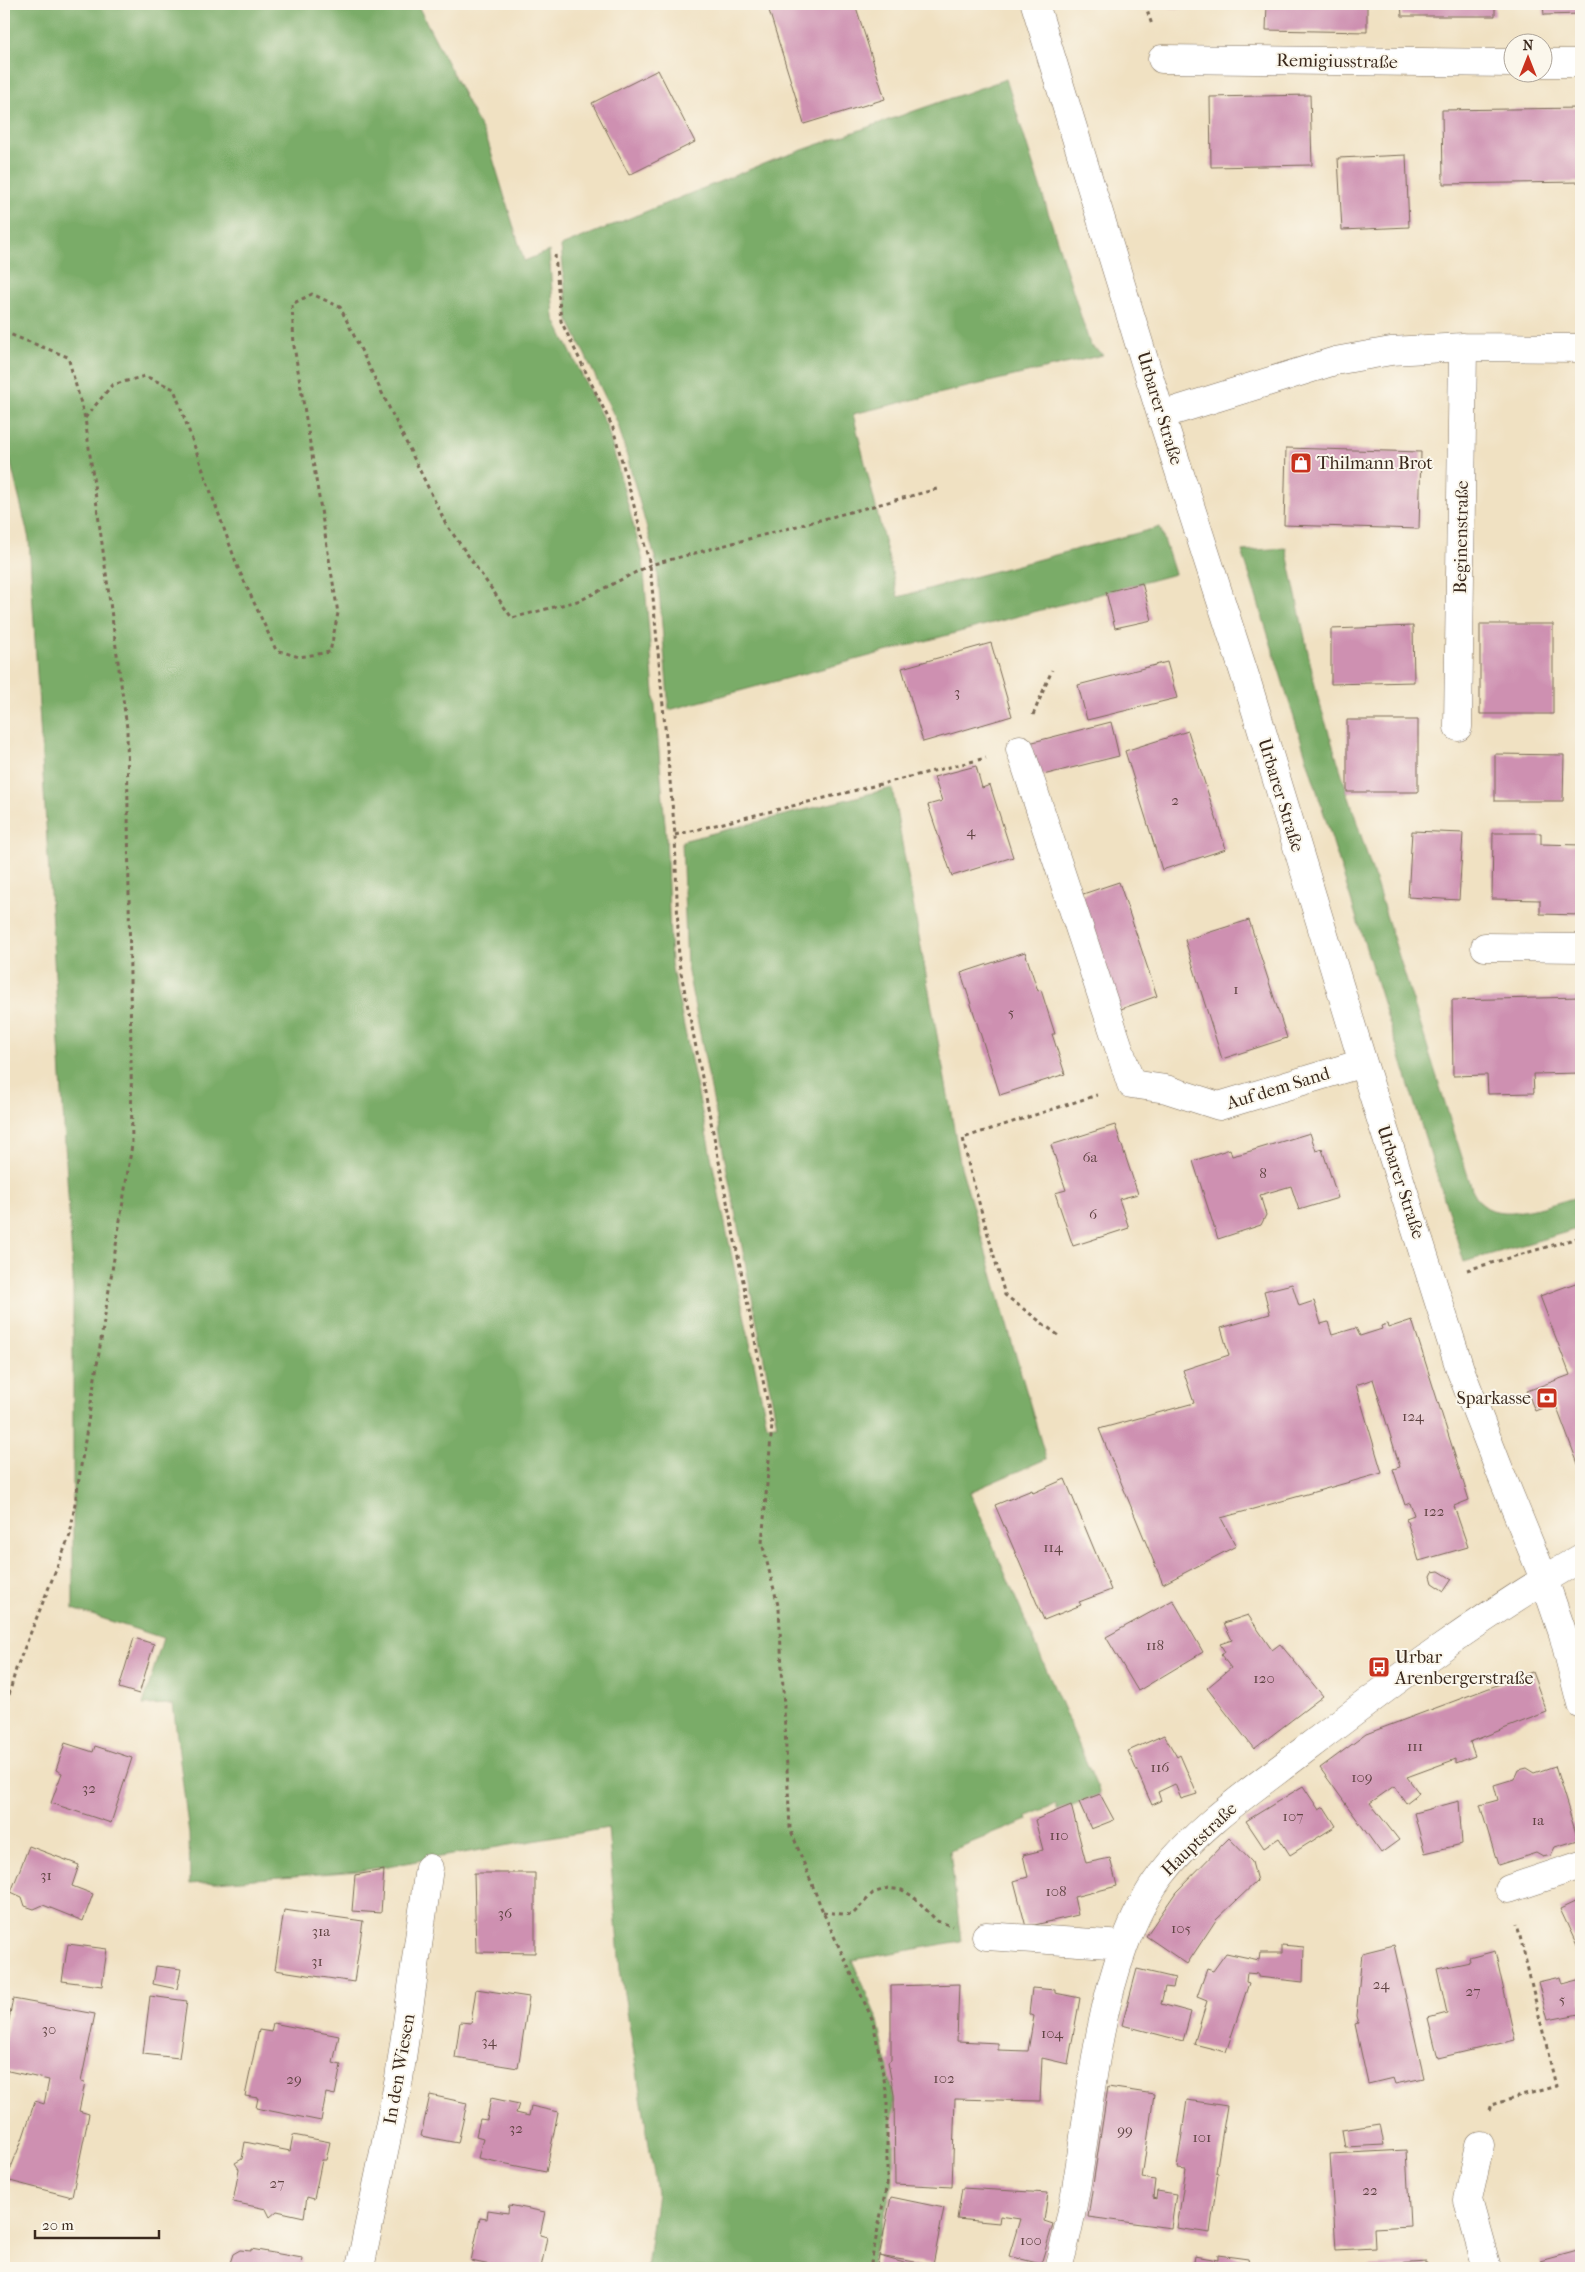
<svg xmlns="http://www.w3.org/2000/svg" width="1585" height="2272" font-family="'IM FELL French Canon',serif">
<rect width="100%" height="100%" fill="#fbf7ec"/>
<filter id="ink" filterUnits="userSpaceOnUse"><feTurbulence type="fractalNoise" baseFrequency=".02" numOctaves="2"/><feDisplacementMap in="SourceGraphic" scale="10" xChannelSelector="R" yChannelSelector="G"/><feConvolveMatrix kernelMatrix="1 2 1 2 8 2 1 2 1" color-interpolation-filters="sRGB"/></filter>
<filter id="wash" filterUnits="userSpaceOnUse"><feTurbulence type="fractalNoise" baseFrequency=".0096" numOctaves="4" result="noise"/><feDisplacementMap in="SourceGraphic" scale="20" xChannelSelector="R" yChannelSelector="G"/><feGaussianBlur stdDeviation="1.12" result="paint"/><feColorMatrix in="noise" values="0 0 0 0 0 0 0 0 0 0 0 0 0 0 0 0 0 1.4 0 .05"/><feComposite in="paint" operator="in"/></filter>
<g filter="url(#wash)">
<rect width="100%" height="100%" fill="#f0e1c2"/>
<path fill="#7aac68" stroke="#5a6b43" d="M4 4H417L488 142 524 261 549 251 554 318 607 427 643 561 666 836 671 964 767 1425H777L687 967 682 841 892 788 961 1167 1046 1459 970 1492 1100 1794 1058 1811 1056 1804 1027 1816 1028 1820 950 1851 961 1941 852 1960 878 2021 893 2093V2183L870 2268H647L657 2193 620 1969 608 1828 359 1871 190 1884 189 1834 173 1704 143 1705 163 1638 73 1609V1278L29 539 4 435Z
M1006 79 1090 345 1103 355 853 414 898 597 1160 527 1175 574 669 710 657 565 618 424 568 319 561 246 768 162Z
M1286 548 1317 695 1472 1189C1475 1194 1478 1201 1483 1205 1505 1223 1556 1202 1581 1196V1228L1464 1262 1242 551Z"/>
<g id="blocks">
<path fill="#ce90b1" d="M767 4H855L885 99 804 124Z
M1169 4H1230L1229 9 1169 8Z
M1267 4H1367V32L1266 30Z
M1401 4H1495V16H1402Z
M1543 4H1581V14L1544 15Z
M658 70 695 142 629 175 592 103Z
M1310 95 1312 165 1211 167 1210 97Z
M1581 108V182L1443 184 1442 110Z
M1406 155 1409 227 1342 230 1338 158Z
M1286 448 1421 452 1419 529 1284 525Z
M1142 583 1152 620 1115 628 1106 592Z
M1480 624H1553V714H1480Z
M1413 626 1414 682 1331 684V629Z
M991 643 1012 716 923 742 902 668Z
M1167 662 1177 698 1087 720 1078 685Z
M1347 720H1418V792H1347Z
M1111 722 1119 756 1039 776 1029 743Z
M1188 731 1226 849 1162 870 1125 751Z
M1495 754 1564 755 1563 801H1495Z
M976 766 982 788 990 785 1013 857 952 876 928 805 942 801 934 777Z
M1412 831 1463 833 1459 900 1408 897Z
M1493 833H1541V844L1581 845V915L1540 914V900L1492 899Z
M1119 882 1157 996 1118 1010 1080 895Z
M1249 920 1287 1038 1222 1059 1185 940Z
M1025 952 1038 991 1041 990 1055 1034H1052L1065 1074 1000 1095 961 973Z
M1581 997V1073L1533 1074 1534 1093 1488 1094 1487 1075 1453 1076 1452 1000Z
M1115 1125 1138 1194 1119 1199 1129 1228 1073 1246 1055 1193 1066 1190 1051 1145Z
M1310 1133 1316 1151 1322 1149 1338 1198 1299 1210 1291 1186 1260 1195 1266 1215 1261 1225 1218 1239 1193 1161 1230 1149 1232 1156 1244 1153Z
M1581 1281V1472L1555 1403 1535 1411 1527 1391 1570 1375 1540 1296Z
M1292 1284 1299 1306 1314 1301 1321 1324 1328 1322 1332 1335 1356 1328 1360 1336 1382 1329 1381 1326 1387 1324 1388 1328 1412 1320 1469 1500 1454 1506 1468 1547 1419 1561 1406 1518 1414 1515 1410 1503 1405 1505 1393 1469 1400 1467 1373 1379 1356 1385 1382 1473 1221 1518 1236 1546 1163 1584 1099 1429 1194 1403 1183 1370 1229 1355 1221 1328 1270 1314 1264 1291Z
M1065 1479 1111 1590 1079 1602 1081 1605 1044 1620 995 1505 1032 1490 1033 1493Z
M1439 1571 1452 1579 1444 1591 1432 1583 1430 1576 1432 1572Z
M1173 1600 1203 1652 1138 1691 1106 1637Z
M1248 1615 1272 1650 1280 1644 1323 1696 1254 1749 1207 1688 1231 1668 1221 1655 1225 1652 1220 1644 1232 1640 1224 1623Z
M134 1638 154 1644 139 1694 119 1688Z
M1532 1672 1547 1712 1470 1742 1475 1756 1456 1763V1759L1407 1777 1419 1793 1406 1803 1394 1786 1370 1803 1399 1840 1381 1853 1320 1768 1366 1734Z
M1164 1735 1177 1757 1180 1755 1197 1794 1181 1799 1175 1784 1158 1792 1161 1801 1152 1805 1128 1751Z
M65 1743 93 1752 95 1746 132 1758 111 1823 51 1803 62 1773 56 1770Z
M1555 1766 1578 1840 1555 1847 1551 1855 1543 1857 1536 1853 1498 1865 1480 1805 1498 1800 1494 1785 1514 1779 1518 1770 1526 1768 1534 1773Z
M1303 1786 1319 1810 1324 1807 1336 1826 1290 1855 1279 1838 1264 1848 1246 1821Z
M1100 1794 1114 1820 1091 1829 1079 1802Z
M1459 1801 1462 1844 1425 1853 1414 1813Z
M1071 1805 1086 1863 1110 1858 1117 1886 1074 1897 1078 1915 1026 1927 1014 1881 1028 1877 1023 1855 1043 1850 1035 1820Z
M1229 1838 1252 1862 1257 1881 1216 1920 1187 1964 1146 1936 1176 1892Z
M29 1846 79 1865 72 1886 93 1894 83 1921 43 1905 34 1909 25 1906 22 1897 11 1892Z
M384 1870 381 1913 352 1911 355 1875Z
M474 1873H535V1953L476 1952Z
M1581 1899V1954L1560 1909Z
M284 1910 363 1921 354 1982 275 1970Z
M68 1944 107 1949 102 1986 62 1981Z
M1282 1945 1304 1947 1303 1982 1258 1977V1974L1247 1973 1246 1982 1249 1983 1226 2052 1194 2044 1207 2001 1197 1997 1207 1969 1213 1971 1226 1953 1259 1960 1260 1953H1282Z
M1394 1945 1424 2078 1395 2084 1393 2078 1368 2084 1355 2024 1358 2023 1356 2016 1362 1953Z
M1495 1951 1515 2040 1438 2058 1428 2018 1447 2013 1437 1969 1470 1962 1469 1958Z
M156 1966 181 1969 177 1989 153 1984Z
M1137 1969 1175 1978 1173 1988 1165 1987 1161 2004 1191 2012 1183 2041 1122 2025Z
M1560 1977 1562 1984 1581 1979V2018L1579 2014 1548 2020 1538 1982Z
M959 1984 957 2041 998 2043V2050L1028 2051 1034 2016 1029 2014 1032 1988 1055 1990V1993L1080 1998 1068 2064 1042 2058 1040 2101 955 2099 952 2187 895 2184 894 2095 888 2062 891 2060V1986Z
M476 1989 529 1997 518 2068 455 2058 460 2022 471 2023Z
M150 1996 187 2001 179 2058 143 2054Z
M13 1999 95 2014 81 2082 85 2083 79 2111 89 2114 72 2197 6 2180 22 2140 35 2101 44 2104 49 2080 4 2070V2044Z
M273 2023 339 2036 333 2063 341 2065 335 2095 326 2093 321 2121 256 2108 258 2098 245 2096 259 2030 271 2032Z
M1108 2087 1154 2094 1142 2178 1155 2180 1153 2198 1156 2199 1157 2191 1176 2194 1171 2228 1088 2217Z
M430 2095 467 2103 458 2143 421 2136Z
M491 2098 519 2104 516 2113 529 2116 531 2106 558 2112 546 2172 478 2158 483 2138 476 2136 480 2119 487 2120Z
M1187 2100 1227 2106 1216 2172 1218 2173 1210 2233 1177 2228 1186 2169 1177 2168Z
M1380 2124 1384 2145 1345 2147 1342 2130Z
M293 2135 330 2142 326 2160H322L314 2199 307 2197 304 2217 277 2211 270 2217 266 2209 233 2202 239 2169 235 2163 242 2159 245 2142 290 2151Z
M1406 2150 1410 2226 1374 2228 1375 2248 1336 2250 1330 2154Z
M962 2188 1048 2193 1044 2221 1053 2224 1041 2264 1009 2256 1020 2219 1000 2216 999 2223 957 2219Z
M891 2197 944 2208 933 2265 879 2256 922 2268H876L879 2256Z
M509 2205 545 2212 540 2235 547 2237 541 2268H494L495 2266 471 2261 480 2218 487 2219 488 2210 508 2213Z
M251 2249 302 2258 301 2268H232L230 2263 233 2254 240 2250 251 2251Z
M1581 2251V2268H1543L1541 2262Z
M1218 2255 1248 2259 1250 2268H1193L1195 2256 1218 2260Z
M1427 2262V2268H1368V2266Z"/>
</g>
</g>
<g filter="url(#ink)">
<use href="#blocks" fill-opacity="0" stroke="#7a6a57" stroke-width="1"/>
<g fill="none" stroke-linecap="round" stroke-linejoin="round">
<g stroke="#7a6a57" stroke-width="29">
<path id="minor" d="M1035 4 1161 415 1247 682 1363 1063 1460 1369 1501 1474 1544 1579 1563 1634 1581 1704
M1162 59 1512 63
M1542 63H1581
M1161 415 1335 361 1391 351 1463 347 1581 348
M1458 727 1463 347
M1020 749 1131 1084 1166 1089 1219 1106 1363 1063
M1485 947 1581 948
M1509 1889 1581 1865
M986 1936 1124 1945
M1480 2145 1468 2200 1487 2268
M360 2268 399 2079 429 1868
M1058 2268C1089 2163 1086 2049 1124 1946 1133 1921 1145 1896 1161 1875 1199 1825 1254 1789 1303 1751 1392 1683 1483 1614 1581 1558"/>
</g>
<path stroke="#7a6a57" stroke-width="3" stroke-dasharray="4 4" stroke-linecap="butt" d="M1145 4 1152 25
M555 255 561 321 613 428 650 565 675 835 679 963 772 1425 762 1543 779 1609 790 1828 823 1912 873 2021 887 2095V2184L870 2268
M4 332 68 357 85 418 127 728 132 1145 70 1535 16 1669 4 1713
M85 418 112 385 145 376 174 389 238 568 276 650 299 657 330 652 338 613 294 346 292 304 312 294 340 307 446 524 512 618 581 600 650 565 937 489
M1033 715 1052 670
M675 835 986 758
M1467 1270 1581 1237
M1058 1335 1005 1295 969 1167 963 1138 1097 1095
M823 1912 852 1915 873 1893 888 1888 902 1890 914 1897 937 1921 952 1926
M1489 2111 1491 2105 1556 2086 1517 1924"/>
<use href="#minor" stroke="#fff" stroke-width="28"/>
</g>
</g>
<defs>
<g id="shop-square" transform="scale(1.125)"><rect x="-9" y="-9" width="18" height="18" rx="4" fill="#c8321e" stroke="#fbf7ec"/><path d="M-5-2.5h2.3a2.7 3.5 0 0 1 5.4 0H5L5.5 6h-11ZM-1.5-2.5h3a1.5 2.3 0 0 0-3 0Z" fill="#fff"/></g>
<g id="bank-square" transform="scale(1.125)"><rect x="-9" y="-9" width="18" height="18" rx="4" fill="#c8321e" stroke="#fbf7ec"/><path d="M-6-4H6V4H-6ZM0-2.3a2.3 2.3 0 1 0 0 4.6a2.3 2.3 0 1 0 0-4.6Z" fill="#fff"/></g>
<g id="bus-square" transform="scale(1.125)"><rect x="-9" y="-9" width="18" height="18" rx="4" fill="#c8321e" stroke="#fbf7ec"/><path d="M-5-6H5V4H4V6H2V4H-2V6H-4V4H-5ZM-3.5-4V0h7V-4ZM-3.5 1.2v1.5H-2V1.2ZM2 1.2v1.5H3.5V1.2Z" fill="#fff"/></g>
</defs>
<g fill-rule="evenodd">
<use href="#shop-square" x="1301" y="463"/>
<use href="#bank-square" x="1547" y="1398"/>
<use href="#bus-square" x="1379" y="1667"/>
</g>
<g text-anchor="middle" stroke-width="4" stroke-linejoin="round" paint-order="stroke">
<g font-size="15" fill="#604443">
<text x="957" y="697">3</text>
<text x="1175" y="805">2</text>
<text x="971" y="836">4</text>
<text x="1236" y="994">1</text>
<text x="1011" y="1017">5</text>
<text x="1090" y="1162">6a</text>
<text x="1263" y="1178">8</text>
<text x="1093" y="1219">6</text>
<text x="1413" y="1421">124</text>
<text x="1434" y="1516">122</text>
<text x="1053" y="1552">114</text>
<text x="1155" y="1650">118</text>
<text x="1264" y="1683">120</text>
<text x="1415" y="1751">111</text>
<text x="1160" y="1772">116</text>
<text x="1362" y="1782">109</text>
<text x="89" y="1793">32</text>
<text x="1293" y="1821">107</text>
<text x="1538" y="1825">1a</text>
<text x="1059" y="1840">110</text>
<text x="46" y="1880">31</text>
<text x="1056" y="1896">108</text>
<text x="505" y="1918">36</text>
<text x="1181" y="1933">105</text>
<text x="321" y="1936">31a</text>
<text x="317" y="1966">31</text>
<text x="1381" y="1989">24</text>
<text x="1473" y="1996">27</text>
<text x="1562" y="2004">5</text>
<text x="49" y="2034">30</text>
<text x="1052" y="2038">104</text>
<text x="489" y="2046">34</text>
<text x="944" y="2083">102</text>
<text x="294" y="2084">29</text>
<text x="516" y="2133">32</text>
<text x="1125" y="2135">99</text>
<text x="1202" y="2142">101</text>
<text x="277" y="2188">27</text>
<text x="1370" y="2195">22</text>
<text x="1031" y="2245">100</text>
</g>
<g font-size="18" fill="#3b2a1e" stroke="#fbf7ec">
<text transform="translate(1337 61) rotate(1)" y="6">Remigiusstraße</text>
<text transform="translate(1160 408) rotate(73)" y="6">Urbarer Straße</text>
<text transform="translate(1461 537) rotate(-89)" y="6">Beginenstraße</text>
<text transform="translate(1281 795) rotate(73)" y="6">Urbarer Straße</text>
<text transform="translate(1278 1088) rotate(-17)" y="6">Auf dem Sand</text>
<text transform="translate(1401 1182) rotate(72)" y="6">Urbarer Straße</text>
<text transform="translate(1199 1839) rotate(-44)" y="6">Hauptstraße</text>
<text transform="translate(399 2069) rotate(-80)" y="6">In den Wiesen</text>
</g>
<g font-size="18" fill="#3b2a1e" stroke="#fbf7ec" text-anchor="start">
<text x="1317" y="469">Thilmann Brot</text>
<text x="1531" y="1404" text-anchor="end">Sparkasse</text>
<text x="1395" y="1663">Urbar<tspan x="1395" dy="21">Arenbergerstraße</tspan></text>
</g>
</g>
<rect width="1585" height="2272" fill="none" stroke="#fbf7ec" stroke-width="20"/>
<g transform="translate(1528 58)"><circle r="24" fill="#fbf7ec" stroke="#aea59a"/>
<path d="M0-4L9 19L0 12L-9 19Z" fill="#c8321e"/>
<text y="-8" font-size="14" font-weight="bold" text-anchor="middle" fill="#3b2a1e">N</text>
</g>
<path d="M35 2230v8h124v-8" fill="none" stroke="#3b2a1e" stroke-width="2.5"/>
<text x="42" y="2230" font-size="15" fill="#3b2a1e" stroke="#fbf7ec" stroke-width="4" paint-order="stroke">20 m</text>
</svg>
